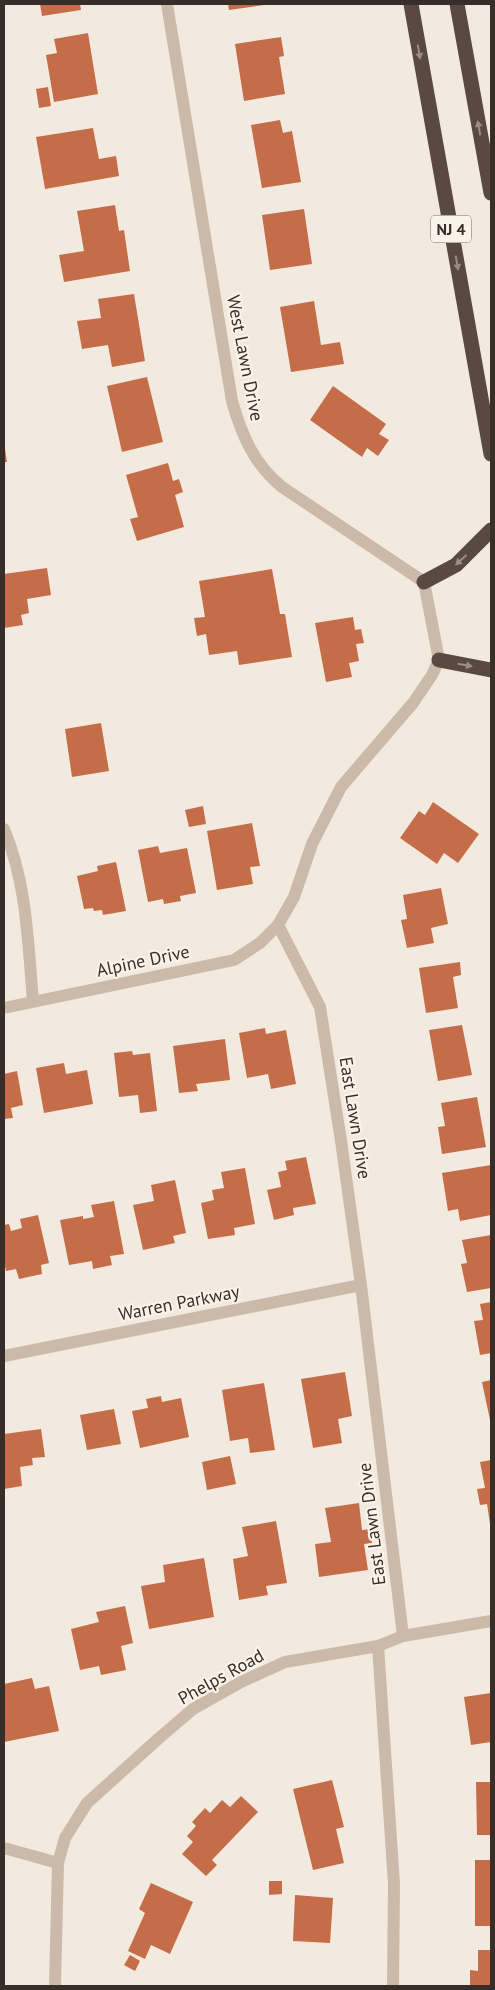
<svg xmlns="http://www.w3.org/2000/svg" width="495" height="1990" font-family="'PT Sans',sans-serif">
<rect width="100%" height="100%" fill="#f2eade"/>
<path fill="#c56d49" d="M40 4H80L81 10 42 16Z
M228 4H264V5L229 10Z
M88 33 98 94 54 102 46 55 57 53 54 39Z
M281 37 284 56 279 57 285 94 244 101 235 44Z
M48 87 51 106 39 108 36 89Z
M280 120 283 133 292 131 301 182 262 188 251 125Z
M93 128 99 159 116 156 119 176 45 189 36 137Z
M115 205 119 231 124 230 130 271 64 282 59 255 84 251 77 211Z
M304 209 312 264 270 270 262 215Z
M134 294 145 361 112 367 108 345 82 349 77 321 101 318 98 299Z
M314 301 321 345 340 342 344 364 291 372 280 307Z
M147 377 163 442 122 452 107 386Z
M333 386 386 424 379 434 389 440 378 456 367 448 362 457 310 420Z
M4 442 7 462H4Z
M168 463 173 481 179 479 183 492 175 495 184 527 137 541 130 519 138 517 126 475Z
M47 568 51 595 27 599 29 613 21 615 23 625 4 628V574Z
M272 569 280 614H285L292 657 239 665 237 651 209 655 206 634 197 636 194 618 205 617 199 581Z
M353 617 355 630 361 629 364 643 356 644 359 661 349 663 352 677 326 682 315 623Z
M101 723 109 771 72 777 65 729Z
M433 802 479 834 458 863 444 853 437 864 400 838 419 811 425 815Z
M203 806 206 824 189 827 185 810Z
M252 823 260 866 250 867 253 884 217 890 207 831Z
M158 846 160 853 187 848 196 893 180 896 181 901 164 904 163 899 148 902 138 850Z
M116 862 126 911 103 915 102 910 94 911 93 908 84 909 77 876 98 871 97 866Z
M441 888 448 924 431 928 434 943 407 948 401 920 407 919 403 895Z
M460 962 461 975 453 977 458 1008 426 1013 419 968Z
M462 1025 472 1075 438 1081 429 1030Z
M265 1028 266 1034 286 1030 296 1084 271 1089 268 1074 247 1078 239 1033Z
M225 1039 230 1080 196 1084 198 1091 179 1093 173 1046Z
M132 1051 133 1055 150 1053 157 1111 140 1113 138 1095 119 1097 114 1053Z
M64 1063 66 1074 87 1070 93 1104 44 1113 36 1068Z
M17 1071 23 1105 11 1108 13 1118 4 1119V1074Z
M477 1097 486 1147 442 1154 438 1127 445 1126 441 1103Z
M306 1157 316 1204 293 1208 294 1215 274 1220 267 1190 281 1187 278 1172 287 1170 285 1161Z
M491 1165V1215L460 1221 458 1209 448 1211 442 1173Z
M245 1168 255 1224 234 1228 235 1235 208 1239 201 1203 214 1200 212 1190 224 1188 221 1172Z
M175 1180 186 1233 173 1236 175 1243 143 1250 133 1205 154 1201 151 1185Z
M114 1201 124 1254 110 1256 112 1265 93 1269 92 1261 69 1265 60 1220 83 1216V1219L94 1217 91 1205Z
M38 1215 49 1263 41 1265 42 1274 19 1279 16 1269 6 1271 4 1262V1225L9 1224 11 1231 22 1228 20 1219Z
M491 1235V1288L467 1292 461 1264 467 1263 462 1240Z
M491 1302V1353L480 1355 474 1321 483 1320 480 1304Z
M345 1372 352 1416 338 1419 342 1443 313 1448 301 1379Z
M491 1380V1420H490L482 1382Z
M264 1383 275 1450 250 1453 248 1438 230 1441 222 1390Z
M161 1396 162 1402 181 1398 189 1437 140 1448 132 1411 148 1408 146 1399Z
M114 1409 121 1444 87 1450 80 1415Z
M41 1429 45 1457 32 1458 33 1465 20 1467 22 1486 4 1489V1434Z
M230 1456 236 1484 207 1490 202 1462Z
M491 1460V1524H490L487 1504 480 1505 477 1489 485 1488 480 1462Z
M359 1503 362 1530 370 1529 372 1543 364 1544 368 1570 319 1577 315 1544 331 1542 325 1508Z
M276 1521 287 1583 266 1586 268 1595 239 1600 233 1559 248 1556 242 1527Z
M204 1558 214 1617 149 1629 141 1586 165 1582 163 1565Z
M125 1606 133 1643 121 1646 126 1670 101 1675 99 1666 80 1670 71 1629 99 1622 96 1612Z
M32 1678 35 1689 49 1686 59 1731 4 1742V1684Z
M491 1693V1742L471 1745 464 1697Z
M332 1780 344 1827 336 1829 344 1863 313 1870 293 1789Z
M476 1782H491V1835H477Z
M241 1796 258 1812 212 1860 217 1865 206 1876 182 1854 193 1842 187 1836 196 1826 192 1822 205 1808 210 1813 222 1800 230 1807Z
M475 1860H491V1926H475Z
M269 1881H282V1894L269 1895Z
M151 1883 193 1902 170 1954 151 1945 145 1959 128 1951 145 1913 139 1909Z
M295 1895 333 1898 330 1943 293 1941Z
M478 1950H491V1986H470V1970L478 1971Z
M130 1955 140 1961 135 1971 124 1965Z"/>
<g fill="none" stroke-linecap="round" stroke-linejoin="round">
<path stroke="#cbbaaa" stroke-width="12" d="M167 4 232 401C242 436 254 464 282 487L424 582 439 660 432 675 413 703 341 787 312 844 294 897 278 925 320 1007 341 1141 361 1285 403 1636
M4 829C27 883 28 944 33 1001
M4 1008 234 960 260 943 278 925
M4 1356 361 1285
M378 1646 394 1884 393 1986
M4 1848 58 1863 65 1838 87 1803 158 1739 193 1709 241 1682 285 1662 378 1646 403 1636 491 1621
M55 1986 58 1863"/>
<path stroke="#594940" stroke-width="15" d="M411 4 491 454
M457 4 491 193
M424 582 456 565 491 530
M439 660 491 670"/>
</g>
<defs><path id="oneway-solid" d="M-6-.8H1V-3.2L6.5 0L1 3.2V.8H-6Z" transform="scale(1.25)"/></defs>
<g fill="#998d84">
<use href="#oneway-solid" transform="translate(419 52) rotate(80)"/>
<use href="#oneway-solid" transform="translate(479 128) rotate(-100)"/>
<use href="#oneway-solid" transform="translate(457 263) rotate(80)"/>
<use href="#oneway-solid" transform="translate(461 560) rotate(138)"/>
<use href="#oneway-solid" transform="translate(465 665) rotate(10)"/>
</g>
<g text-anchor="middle" stroke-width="4.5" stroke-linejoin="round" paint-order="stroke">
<rect fill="#faf3ea" stroke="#726963" stroke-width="1" x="431" y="215.5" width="40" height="27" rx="4"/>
<g font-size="16" font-weight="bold" fill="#382e29">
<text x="451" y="235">NJ 4</text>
</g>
<g font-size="18" fill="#382e29" stroke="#faf3ea">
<text transform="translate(245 358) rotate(79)" y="6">West Lawn Drive</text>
<text transform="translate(143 961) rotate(-12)" y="6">Alpine Drive</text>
<text transform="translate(355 1118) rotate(81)" y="6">East Lawn Drive</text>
<text transform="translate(179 1303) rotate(-11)" y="6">Warren Parkway</text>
<text transform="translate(372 1524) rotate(-97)" y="6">East Lawn Drive</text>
<text transform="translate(221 1677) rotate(-29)" y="6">Phelps Road</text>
</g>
</g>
<rect width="495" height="1990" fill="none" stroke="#382e29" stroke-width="10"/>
</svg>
